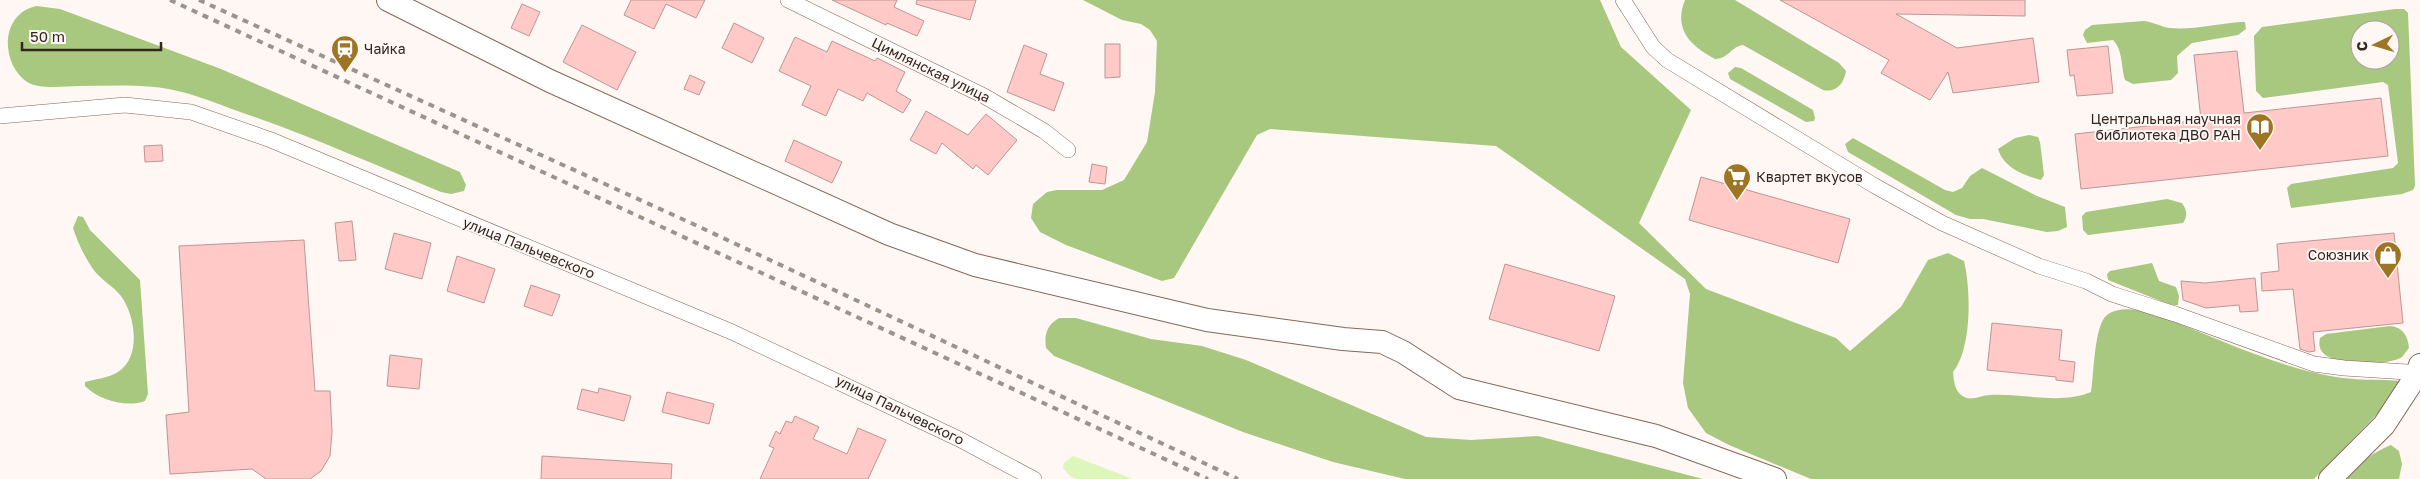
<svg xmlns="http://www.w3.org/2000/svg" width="2420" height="479" font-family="'Golos Text',sans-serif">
<rect width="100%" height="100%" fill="#fef7f3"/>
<path fill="#dcf6bb" d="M1073 456 1133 479H1076L1070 476 1063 468 1064 463Z"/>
<path fill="#a8c77f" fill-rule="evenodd" d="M1083 0H1600L1621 47 1691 110 1639 223 1706 289 1836 338 1850 351 1901 307 1928 260 1948 253 1964 261C1971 289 1972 349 1953 372 1954 383 1955 394 1967 398 1974 400 1983 395 1990 395 2022 393 2060 405 2091 392 2094 374 2094 325 2107 315 2120 305 2144 310 2158 315 2211 336 2275 366 2330 376 2354 381 2378 379 2402 381L2384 407 2314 479H1811L1729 445 1706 433 1688 408 1683 383 1690 294 1685 279 1496 146 1270 129 1257 135 1174 278 1162 281 1066 245 1040 232 1031 218 1033 204 1047 192 1057 190H1102L1124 180 1147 142 1155 92 1157 41 1150 30 1141 24 1122 20Z
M1685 0H1735L1839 63 1846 71C1844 84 1836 93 1823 90L1743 45C1732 46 1728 59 1715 59 1691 46 1673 30 1685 0Z
M37 6 60 9 221 69 460 172 466 185 464 191 451 194 441 192C375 165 310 136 243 113 223 106 202 97 182 92 149 83 113 86 79 86 64 86 40 90 27 82 0 63 0 13 37 6Z
M2395 9H2404L2408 13 2415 186 2413 190 2402 194 2291 208 2287 188 2291 184 2393 168 2398 163 2388 85 2383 82 2263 98 2256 91 2254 36 2262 27ZM2360 30H2390V60H2360Z
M2144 21C2154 22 2161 27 2170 28 2193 30 2217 24 2240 22H2245L2246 29 2238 35 2192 43 2177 56 2178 73 2171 80 2133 84 2125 80C2121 67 2123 50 2113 40L2087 43 2083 35 2085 30 2092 25Z
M1735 67 1741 68 1813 110 1815 118 1814 121 1806 122 1730 79 1728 73Z
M2029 135 2038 137 2040 142 2044 175 2041 180C2023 175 2004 168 1998 149L2015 138Z
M1853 138 1945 190 1953 192 1962 188 1970 176 1982 168 2037 196 2065 207 2067 227 2058 231 2047 232 1983 219H1970L1956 215 1848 152 1845 144Z
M2167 199 2182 203C2187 211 2188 215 2183 223L2088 235 2083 230 2082 216 2086 212Z
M78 216 83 217 90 230 140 280 148 394 145 401C126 408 99 400 85 386V382C96 379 108 378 118 372 142 357 135 315 121 296 113 286 101 280 93 269 84 256 78 243 73 228Z
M2152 263 2159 281 2176 287 2179 296 2178 305 2173 306 2108 280 2107 274 2110 271Z
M1059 318H1076L1151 339 1202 346 1246 360 1426 437 1471 440 1538 436 1703 479H1405L1333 462 1243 432 1054 356 1046 348C1044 334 1047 325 1059 318Z
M2390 326C2403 327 2408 336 2409 348 2407 350 2404 355 2402 357 2388 366 2329 367 2321 350 2319 347 2319 342 2320 338L2326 334Z
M2391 445 2399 451 2402 464 2399 479H2345C2358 463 2372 453 2391 445Z"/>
<path fill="#fec9c6" stroke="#bd9694" d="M631 0H705L696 18 666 4 654 29 624 15Z
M832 0H897L894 7 924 21 917 36 887 23 886 25Z
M917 0H976L970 20 916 4Z
M1780 0H2025V16L1896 14 1957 48 2033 38 2039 82 1953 93 1948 72 1930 100 1881 73 1889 60Z
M522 4 540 12 529 36 511 28Z
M734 23 764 38 752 63 722 48Z
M582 25 636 52 617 90 563 62Z
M795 37 827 52 832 41 875 61 877 58 905 72 896 91 911 100 903 113 867 93 863 101 838 89 826 116 802 105 811 86 779 71Z
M1105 44H1120V77L1105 78Z
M1024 45 1047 54 1040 74 1064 83 1054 111 1007 92Z
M2108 46 2113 93 2077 96 2074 75 2070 76 2067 50Z
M2237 51 2244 113 2381 98 2388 156 2081 189 2075 134 2201 120 2194 55Z
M690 75 705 82 699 95 684 89Z
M926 111 968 135 986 114 1017 140 988 175 976 165 973 169 942 143 936 154 910 140Z
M794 140 842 162 832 183 785 161Z
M162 145 163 161 145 162 144 146Z
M1092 164 1107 167 1105 184 1089 182Z
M1701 177 1850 219 1838 263 1689 220Z
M352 221 356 260 339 261 335 223Z
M394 233 431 243 422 279 385 269Z
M2394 233 2403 323 2313 332 2315 351 2309 352 2300 349 2293 289 2262 291 2261 273 2279 271 2277 244Z
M304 240 315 391H330L332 432 330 456 321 471 310 479H266L252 469 170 474 166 415 189 412 179 246Z
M457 256 495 269 484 303 447 291Z
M1505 264 1615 296 1599 351 1489 319Z
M2255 278 2258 311 2240 312 2239 305 2206 308 2183 300 2181 281 2205 283Z
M531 285 560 295 552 316 524 306Z
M1992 323 2062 330 2059 360 2075 362 2073 382 2056 380V377L1987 370Z
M390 355 422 359 419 389 387 386Z
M599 388 631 396 624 421 577 409 582 389 598 393Z
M667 392 714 404 709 424 662 412Z
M795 416 819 427 813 439 847 454 858 428 886 440 868 479H760L774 448 769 446 776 431 780 434 786 421 792 423Z
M542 456 672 464 671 479H541Z"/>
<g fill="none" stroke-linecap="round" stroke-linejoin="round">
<g stroke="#856756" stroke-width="16">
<path id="street" d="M788 0 984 96 1044 131 1068 150
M1623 0 1653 47 1667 60 1875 186 1942 223 2039 266 2086 281 2112 294 2175 314 2314 364 2344 368 2407 372 2416 376
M0 116 125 105 191 112 271 140 732 332 959 439 1034 479"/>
</g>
<g stroke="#856756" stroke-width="24">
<path id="secondary" d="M388 0 550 81 889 234 975 265 1207 320 1343 339 1382 342 1403 352 1459 388 1656 436 1775 479
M2330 479 2384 425 2416 376 2420 365"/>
</g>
<use href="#street" stroke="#fff" stroke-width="15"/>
<use href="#secondary" stroke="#fff" stroke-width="22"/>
<path stroke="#9d938d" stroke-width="4" stroke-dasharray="6 6" stroke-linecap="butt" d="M170 0 1208 479
M199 0 691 223 1238 479"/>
</g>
<defs>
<g id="station-pin" transform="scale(1.4375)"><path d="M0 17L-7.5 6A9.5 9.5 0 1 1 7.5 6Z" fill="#9e7523" stroke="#fef7f3"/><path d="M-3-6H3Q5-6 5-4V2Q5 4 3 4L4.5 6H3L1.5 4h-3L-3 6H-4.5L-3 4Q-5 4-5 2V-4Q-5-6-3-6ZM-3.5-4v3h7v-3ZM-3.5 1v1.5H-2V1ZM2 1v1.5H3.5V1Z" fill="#fff"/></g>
<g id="library-pin" transform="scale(1.4375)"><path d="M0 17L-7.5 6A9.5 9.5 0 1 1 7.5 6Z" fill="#9e7523" stroke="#fef7f3"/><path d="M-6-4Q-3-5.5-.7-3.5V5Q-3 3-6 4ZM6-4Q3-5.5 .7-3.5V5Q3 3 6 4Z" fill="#fff"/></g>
<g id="supermarket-pin" transform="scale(1.4375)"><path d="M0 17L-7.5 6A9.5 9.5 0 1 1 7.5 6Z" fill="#9e7523" stroke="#fef7f3"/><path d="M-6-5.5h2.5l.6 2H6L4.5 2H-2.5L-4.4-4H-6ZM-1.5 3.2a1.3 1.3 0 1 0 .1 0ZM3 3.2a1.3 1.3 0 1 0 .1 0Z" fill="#fff"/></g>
<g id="shop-pin" transform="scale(1.4375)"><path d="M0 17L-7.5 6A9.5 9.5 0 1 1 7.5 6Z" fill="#9e7523" stroke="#fef7f3"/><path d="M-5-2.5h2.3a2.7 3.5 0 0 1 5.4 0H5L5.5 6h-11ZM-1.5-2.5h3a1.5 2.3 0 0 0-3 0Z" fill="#fff"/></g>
</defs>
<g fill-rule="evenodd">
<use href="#station-pin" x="345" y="49"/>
<use href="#library-pin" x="2260" y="127"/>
<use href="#supermarket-pin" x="1737" y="177"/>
<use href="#shop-pin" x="2388" y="255"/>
</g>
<g text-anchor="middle" stroke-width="4" stroke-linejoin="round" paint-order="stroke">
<g font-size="14" fill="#33261f" stroke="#fef7f3" text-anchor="start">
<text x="364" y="54">Чайка</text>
<text x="2241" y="124" text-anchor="end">Центральная научная<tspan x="2241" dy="16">библиотека ДВО РАН</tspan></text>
<text x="1756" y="182">Квартет вкусов</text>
<text x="2369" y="260" text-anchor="end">Союзник</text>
</g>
<g font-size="14" fill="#33261f" stroke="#fef7f3">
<text transform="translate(931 70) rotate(26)" y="5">Цимлянская улица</text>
<text transform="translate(529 248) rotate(22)" y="5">улица Пальчевского</text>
<text transform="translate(900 410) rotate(26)" y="5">улица Пальчевского</text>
</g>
</g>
<g transform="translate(2375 45) rotate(265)"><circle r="24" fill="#fef7f3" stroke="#ada39e"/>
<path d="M0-4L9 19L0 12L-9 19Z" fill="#9e7523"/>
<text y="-8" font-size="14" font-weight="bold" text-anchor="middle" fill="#33261f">С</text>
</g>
<path d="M22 42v8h139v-8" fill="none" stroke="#33261f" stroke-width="2.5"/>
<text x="30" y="42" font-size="15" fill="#33261f" stroke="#fef7f3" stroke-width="4" paint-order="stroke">50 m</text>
</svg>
